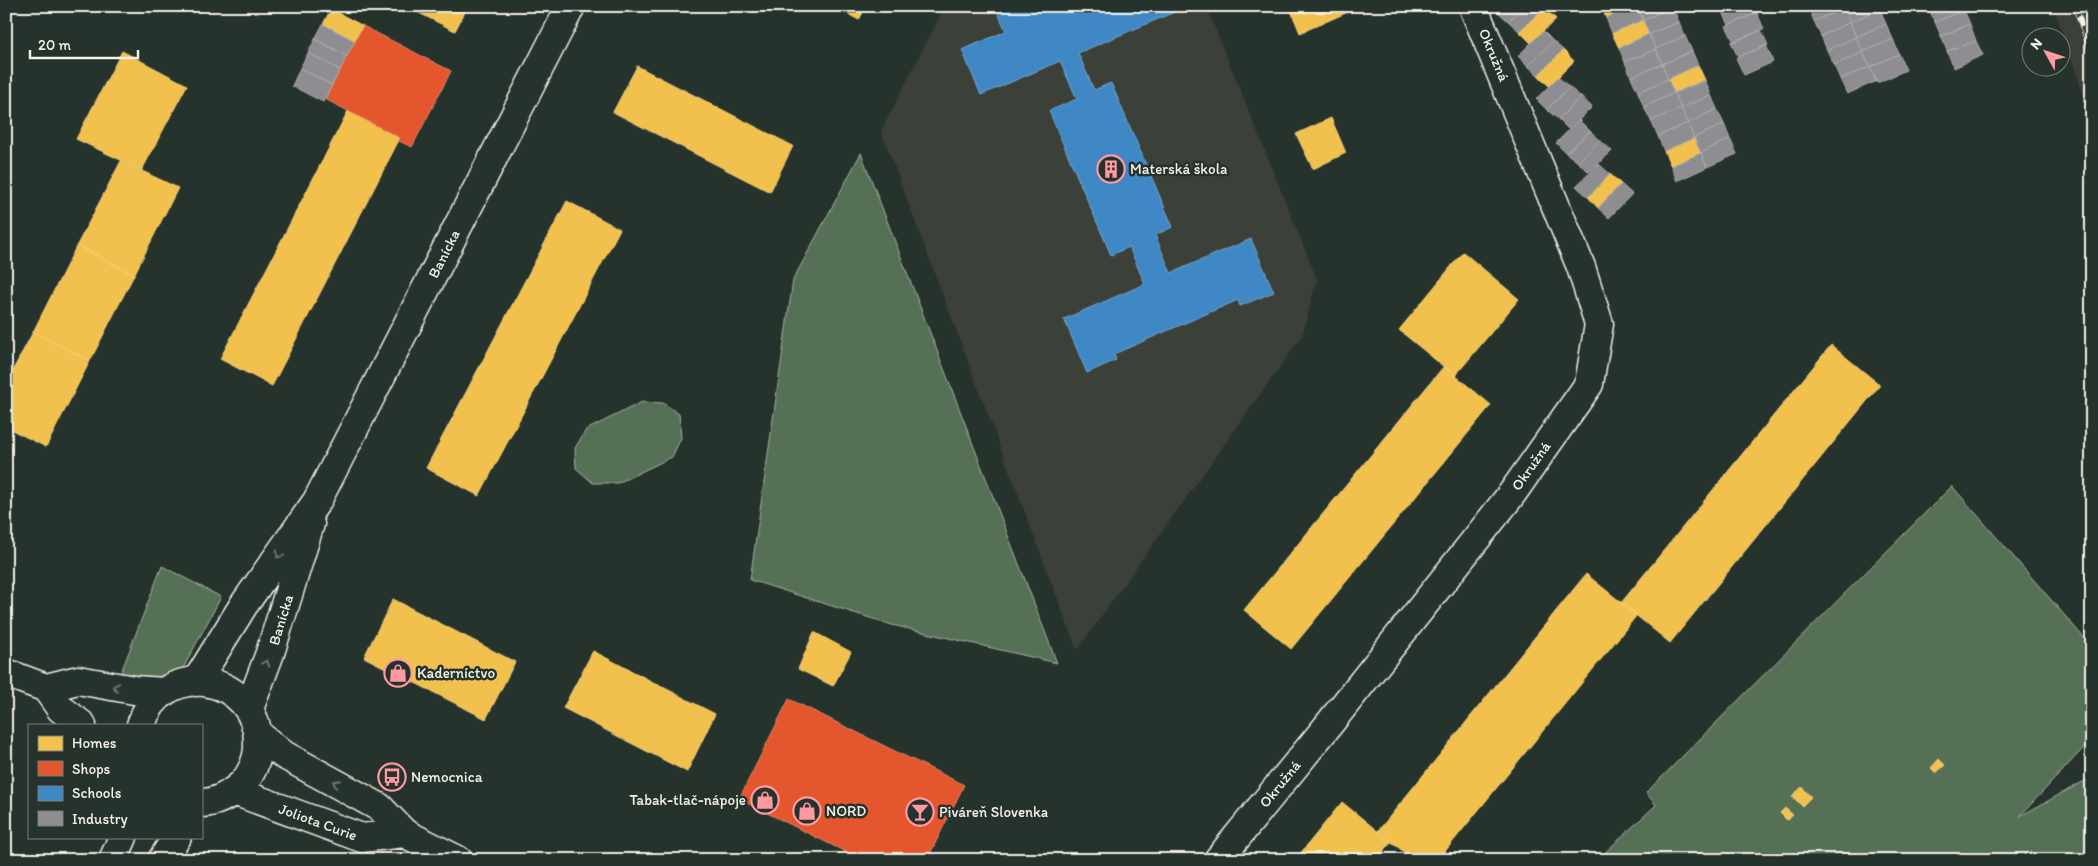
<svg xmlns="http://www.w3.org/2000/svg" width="2098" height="866" font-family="Itim,sans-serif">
<rect width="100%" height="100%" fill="#26332d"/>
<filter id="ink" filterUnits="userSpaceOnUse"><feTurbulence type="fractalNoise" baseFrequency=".02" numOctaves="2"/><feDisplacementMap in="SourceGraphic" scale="10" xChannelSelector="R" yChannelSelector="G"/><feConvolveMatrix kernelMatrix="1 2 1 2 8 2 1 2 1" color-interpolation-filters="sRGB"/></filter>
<g filter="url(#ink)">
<path fill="#3b4039" d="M945 6H1206L1317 279 1302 336 1077 650 881 131Z
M2053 6H2092V118Z"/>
<path fill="#567056" stroke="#a5b09f" d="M861 153 1057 663 892 625 750 580 793 280Z
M642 402 663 403 679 414 681 438 672 457 618 483H593L576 468 575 448 586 430Z
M1952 486 2092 647V739L2020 816 2092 777V860H1597L1656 805 1646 793Z
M162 566 221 597 178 678 154 688 120 675Z"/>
<path fill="#f2c14e" stroke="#f3cf7c" d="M405 6H468L455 31Z
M832 6H866L859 20Z
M1289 6H1354L1355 9 1300 33Z
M1601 6H1632L1606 18Z
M1544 8 1556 19 1531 43 1519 31Z
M331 9 363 26 355 41 323 24Z
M1643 20 1649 34 1619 48 1612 33Z
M1563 50 1574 61 1549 86 1538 75Z
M122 51 187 85 142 170 76 139Z
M1698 65 1705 80 1674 93 1668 79Z
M637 66 793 146 770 192 613 112Z
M348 111 400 138 272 386 220 359Z
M1331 118 1346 153 1313 169 1296 134Z
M1694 138 1701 153 1671 166 1664 151Z
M121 161 178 188 134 275 77 245Z
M1610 174 1621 184 1598 208 1588 197Z
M567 201 620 229 479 496 426 468Z
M77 245 134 275 90 361 33 332Z
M1463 252 1519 299 1455 376 1399 330Z
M33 332 90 361 46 447 6 427V383Z
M1831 345 1880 385 1670 643 1621 603Z
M1444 366 1491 405 1291 649 1244 610Z
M1586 574 1637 615 1438 860H1414L1378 831Z
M393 599 515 662 486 719 364 657Z
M814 632 851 652 833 686 798 669Z
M593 651 715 714 687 772 563 708Z
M1939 759 1945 765 1936 773 1931 768Z
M1802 787 1811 797 1802 806 1792 796Z
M1342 802 1391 842 1377 860H1295Z
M1785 808 1793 815 1787 820 1780 813Z"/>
<path fill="#e4572e" stroke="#e98566" d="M363 26 451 71 412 147 399 141 400 138 325 99Z
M789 699 964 785 927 860H862L739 799Z"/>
<path fill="#3f88c5" stroke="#75a8d0" d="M995 6H1175L1177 11 1078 53 1094 90 1111 83 1173 227 1155 235 1171 273 1251 239 1274 292 1240 306 1238 300 1114 354 1116 360 1087 373 1064 319 1145 284 1129 247 1111 255 1049 111 1077 99 1060 61 981 95 962 50 1006 31Z"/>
<path fill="#8d8d92" stroke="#acabac" d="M1501 6H1525L1508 21 1497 11Z
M1525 6H1541L1544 8 1519 31 1508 21Z
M1632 6H1637L1643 20 1612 33 1606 18Z
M1637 6H1673V7L1643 20Z
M1731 6H1756L1758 12 1729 25 1722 10Z
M1808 6H1843L1844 8 1814 21Z
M1847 6H1878L1880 9 1850 22 1844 8Z
M1962 6 1964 10 1935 22 1928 7Z
M1673 7 1679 22 1649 34 1643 20Z
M1844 8 1850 22 1821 36 1814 21Z
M1880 9 1886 24 1856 37 1850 22Z
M1964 10 1970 24 1941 36 1935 22Z
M1757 13 1764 29 1734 42 1726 26Z
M1679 22 1685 36 1656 49 1649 34Z
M1850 22 1856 37 1827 50 1821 36Z
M323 24 355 41 347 56 315 39Z
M1886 24 1893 39 1863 52 1856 37Z
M1970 24 1976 41 1947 51 1941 36Z
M1761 30 1768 45 1738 57 1731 42Z
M1543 31 1553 41 1528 66 1518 56Z
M1649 34 1656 49 1625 62 1619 48Z
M1685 36 1692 51 1662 64 1656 49Z
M1856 37 1863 52 1834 65 1827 50Z
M315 39 347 56 340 70 308 53Z
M1893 39 1899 54 1870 67 1863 52Z
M1553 41 1563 50 1538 75 1528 66Z
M1976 41 1983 55 1954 68 1947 51Z
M1766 45 1773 62 1744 75 1736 58Z
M1656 49 1662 64 1631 77 1625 62Z
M1692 51 1698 65 1668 79 1662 64Z
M1863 52 1870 67 1840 79 1834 65Z
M308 53 340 70 332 85 300 68Z
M1899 54 1906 70 1877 83 1870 67Z
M1662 64 1668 79 1638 92 1631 77Z
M1870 67 1877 81 1847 94 1840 79Z
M300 68 332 85 323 102 292 86Z
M1558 77 1569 87 1547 110 1536 99Z
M1668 79 1674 93 1644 107 1638 92Z
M1705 80 1711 95 1681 108 1674 93Z
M1569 87 1581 97 1558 119 1547 110Z
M1674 93 1681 108 1651 121 1644 107Z
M1711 95 1717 109 1688 123 1681 108Z
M1581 97 1592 107 1569 130 1558 119Z
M1681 108 1688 123 1658 136 1651 121Z
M1717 109 1724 124 1694 138 1688 123Z
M1579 120 1590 131 1566 153 1556 143Z
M1688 123 1694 138 1664 151 1658 136Z
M1724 124 1730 139 1701 153 1694 138Z
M1590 131 1600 140 1578 162 1566 153Z
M1730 139 1737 154 1707 167 1701 153Z
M1600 140 1612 151 1589 172 1578 162Z
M1701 153 1707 167 1677 181 1671 166Z
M1599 164 1610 174 1588 197 1576 186Z
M1621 184 1632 194 1609 218 1598 208Z"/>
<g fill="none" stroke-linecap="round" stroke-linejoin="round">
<g stroke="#f4f1e8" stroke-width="31">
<path id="minor" d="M6 673 46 688 61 709 82 725
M196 682 243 606 317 501 571 6
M46 688 78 680 134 690 164 692
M249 709 270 653 310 524
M141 725C162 656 260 674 258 746 258 759 251 775 242 784 231 794 216 803 201 803
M259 735 284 755 379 807 404 833 458 860
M234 791 362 838 404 833
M113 860 123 837
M162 860 177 837
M1218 860 1326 728 1511 495 1589 384 1599 324 1581 267 1473 6"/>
</g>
<use href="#minor" stroke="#26332d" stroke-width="28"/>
<g stroke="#f4f1e8" stroke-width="5.5">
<path id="rail" d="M2075 6 2092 55"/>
</g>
<use href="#rail" stroke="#26332d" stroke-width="4" stroke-dasharray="11" stroke-linecap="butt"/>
</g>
<defs><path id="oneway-chevron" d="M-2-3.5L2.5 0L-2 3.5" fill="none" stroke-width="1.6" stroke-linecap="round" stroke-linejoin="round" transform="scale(1.25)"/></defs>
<g stroke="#6e766e">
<use href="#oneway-chevron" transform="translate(279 555) rotate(125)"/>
<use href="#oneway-chevron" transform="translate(266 663) rotate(-69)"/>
<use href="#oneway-chevron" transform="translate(116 687) rotate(-170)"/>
<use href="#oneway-chevron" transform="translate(336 783) rotate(-152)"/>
</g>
</g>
<defs>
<g id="building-ring" transform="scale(1.4375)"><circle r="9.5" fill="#26332d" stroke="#ff9aa2" stroke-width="1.5"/><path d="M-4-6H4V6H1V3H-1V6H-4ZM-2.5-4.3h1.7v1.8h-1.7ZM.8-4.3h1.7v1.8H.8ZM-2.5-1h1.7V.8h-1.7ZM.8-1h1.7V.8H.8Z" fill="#ff9aa2"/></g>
<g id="shop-ring" transform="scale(1.4375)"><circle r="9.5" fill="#26332d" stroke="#ff9aa2" stroke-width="1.5"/><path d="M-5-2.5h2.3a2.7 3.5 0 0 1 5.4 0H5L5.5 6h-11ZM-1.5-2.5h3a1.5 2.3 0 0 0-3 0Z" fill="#ff9aa2"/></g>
<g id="bus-ring" transform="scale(1.4375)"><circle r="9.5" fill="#26332d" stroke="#ff9aa2" stroke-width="1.5"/><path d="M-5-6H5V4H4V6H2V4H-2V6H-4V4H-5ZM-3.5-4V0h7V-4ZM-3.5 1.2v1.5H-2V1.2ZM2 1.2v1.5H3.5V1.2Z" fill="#ff9aa2"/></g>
<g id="bar-ring" transform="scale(1.4375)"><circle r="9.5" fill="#26332d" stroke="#ff9aa2" stroke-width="1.5"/><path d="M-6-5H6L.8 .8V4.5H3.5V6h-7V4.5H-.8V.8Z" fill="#ff9aa2"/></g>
</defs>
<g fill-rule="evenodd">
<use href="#building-ring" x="1111" y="169"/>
<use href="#shop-ring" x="398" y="673"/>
<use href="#bus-ring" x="392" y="777"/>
<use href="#shop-ring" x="765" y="800"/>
<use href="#shop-ring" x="807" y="811"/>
<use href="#bar-ring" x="920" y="812"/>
</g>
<g text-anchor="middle" stroke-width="5" stroke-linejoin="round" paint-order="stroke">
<g font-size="15" fill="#f4f1e8" stroke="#26332d">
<text transform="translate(1494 55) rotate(67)" y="5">Okružná</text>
<text transform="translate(444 254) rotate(-63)" y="5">Banícka</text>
<text transform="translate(1531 466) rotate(-55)" y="5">Okružná</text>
<text transform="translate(281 620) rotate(-73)" y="5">Banícka</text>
<text transform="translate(1280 784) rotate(-51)" y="5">Okružná</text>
<text transform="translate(318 822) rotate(20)" y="5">Joliota Curie</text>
</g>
<g font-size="15" fill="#f4f1e8" stroke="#26332d" text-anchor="start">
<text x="1130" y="174">Materská škola</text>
<text x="417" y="678">Kaderníctvo</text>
<text x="411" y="782">Nemocnica</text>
<text x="746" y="805" text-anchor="end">Tabak-tlač-nápoje</text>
<text x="826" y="816">NORD</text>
<text x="939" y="817">Piváreň Slovenka</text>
</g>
</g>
<rect width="2098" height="866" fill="none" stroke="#26332d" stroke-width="25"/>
<rect x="12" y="12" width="2073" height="841" fill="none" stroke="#f4f1e8" stroke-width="2" filter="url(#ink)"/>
<rect x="28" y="724" width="175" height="115" fill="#26332d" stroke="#787f78"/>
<rect x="38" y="736" width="25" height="15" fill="#f2c14e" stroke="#787f78"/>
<text x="72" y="748" font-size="15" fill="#f4f1e8">Homes</text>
<rect x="38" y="761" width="25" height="15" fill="#e4572e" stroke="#787f78"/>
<text x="72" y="774" font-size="15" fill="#f4f1e8">Shops</text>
<rect x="38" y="786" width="25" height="15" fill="#3f88c5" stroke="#787f78"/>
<text x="72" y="798" font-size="15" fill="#f4f1e8">Schools</text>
<rect x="38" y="811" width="25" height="15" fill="#8d8d92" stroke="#787f78"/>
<text x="72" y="824" font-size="15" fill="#f4f1e8">Industry</text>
<g transform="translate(2046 52) rotate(310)"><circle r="24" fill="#26332d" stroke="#787f78"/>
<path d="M0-4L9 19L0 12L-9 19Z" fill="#ff9aa2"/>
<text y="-8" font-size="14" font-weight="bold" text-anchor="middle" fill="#f4f1e8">N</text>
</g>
<path d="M30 50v8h108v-8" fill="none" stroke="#f4f1e8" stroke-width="2.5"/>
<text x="38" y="50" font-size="15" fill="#f4f1e8" stroke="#26332d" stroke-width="4" paint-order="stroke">20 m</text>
</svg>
